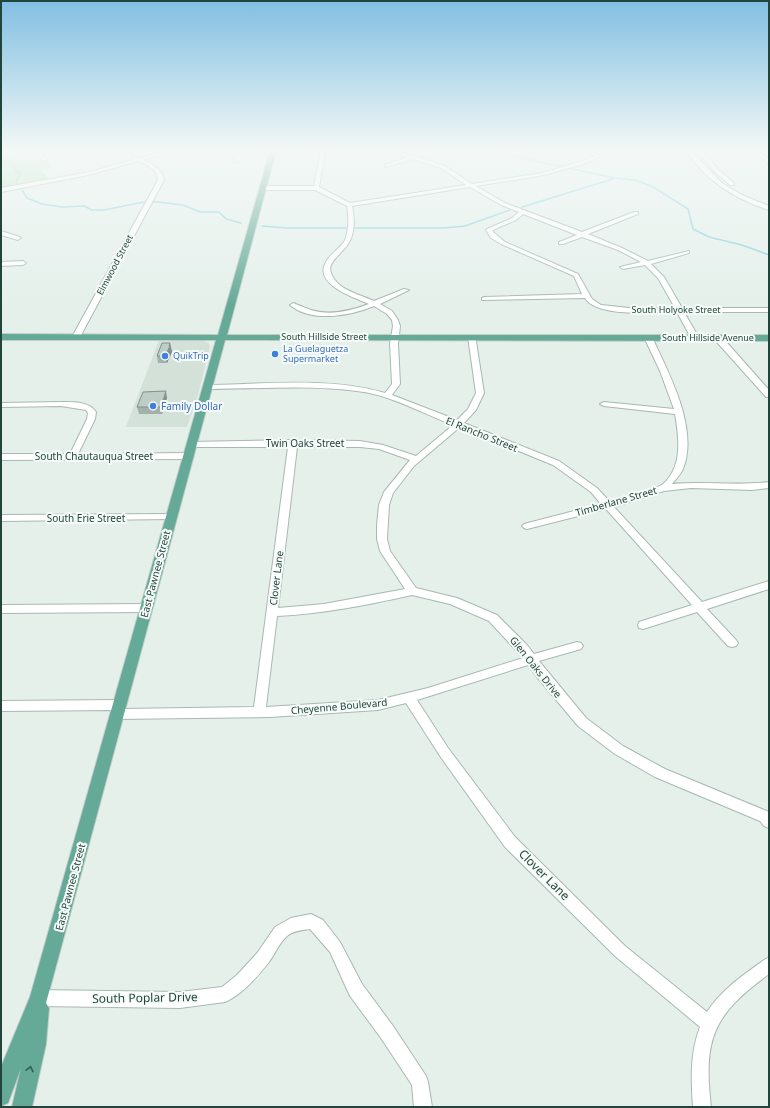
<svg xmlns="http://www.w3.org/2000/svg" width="770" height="1108" font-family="'Noto Sans',sans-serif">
<rect width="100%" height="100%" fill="#e5f0eb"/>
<path fill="#d3e1d9" d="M159 340H201L209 343 210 347 198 395 187 427H126Z"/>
<path fill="#bce3c5" d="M1 157H15L13 160H45L52 167 41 170 49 179 1 188Z"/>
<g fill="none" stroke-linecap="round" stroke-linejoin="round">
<path stroke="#87d0da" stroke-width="1.5" d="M489 151 615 178 635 180 653 187 688 209 693 229 709 237 742 245 769 255
M1 163H12L16 166 14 171 21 173 17 179V184
M22 190 27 198 42 204 62 207 84 206 92 210H104L144 202H158L183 205 200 212H219L226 219 241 223
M522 207 613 179
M262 226 287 228H346
M355 228H444L465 226 510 210"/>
<g stroke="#a6b9b2" stroke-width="2">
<path id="minor" d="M50 151H54L46 160H42V158Z
M167 151H173L143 160C153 164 162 169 164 180L80 337 76 339H73L72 337 158 180C157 169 148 165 138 161L89 175 1 192V188L89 172 133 160 131 157 138 158Z
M321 151H325L319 187 350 203 466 185 441 168 413 159 385 167V165L408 157 391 151C398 151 407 156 414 155 421 154 426 151 433 151L417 157 445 166 472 184 542 173 582 161 607 151H612L586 163 545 175 476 186 505 203 582 232 634 212H638V214L588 234 622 248 648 261 689 251V253L651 264 664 277 682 308H769V312H684L699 338 695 340 691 338 677 312C655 312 597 318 585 298L482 300V298L484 297 582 294 574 276 501 244 491 238 486 230 487 229 512 218 519 212 501 205 470 187 352 206C355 220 355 238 345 248 339 255 332 260 330 268 332 289 359 294 374 301L404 289 409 290 380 304 392 311 398 320 400 326 398 344 400 384 392 395 457 420 468 409 476 393 468 337 472 335H475L484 393 476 410 464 423 559 461 597 488 610 502C621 499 655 490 663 484 683 467 679 437 675 414L604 406 600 404 604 402 674 409 660 371 644 337 648 335 652 337C669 374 699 428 683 469 681 474 676 479 672 484 705 481 737 486 769 482V488L752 490 691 488 664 491 614 507 702 602 769 581V589L707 609 736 640 738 643 736 646 732 647 728 646 697 612 643 629 639 628 638 625 639 622 692 605 606 509 527 529 524 528 522 526 524 524 601 504 591 492 553 465 460 427 414 466 393 493 389 505 387 539 390 551 416 588 457 598 497 615 527 645 534 654 577 642 581 643 583 646 581 649 539 661 586 718 623 746 665 769 769 812V828L764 826 760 821 655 777 615 754 578 726 537 677 528 665 417 700 448 748 515 837 625 946 707 1012C722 989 742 976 764 960L769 957V974C713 1015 703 1038 711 1107H693C691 1080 690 1053 700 1027L615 956 505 847 440 756 406 703 378 710 270 717 117 719 113 718 111 714 114 710 1 711V701L119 700 123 702 125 705 122 709 254 707 288 447H191L188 446 187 444 188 442 293 440 360 441 383 445 416 456 453 425C427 415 391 396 364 392 313 384 260 389 208 389L204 387 208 385C265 384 331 377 385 393L392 384 390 344 393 326 392 320 387 314 374 306C350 316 311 323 290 305L293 303C299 305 305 308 311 310 330 316 350 311 369 304 355 298 315 285 325 264 329 254 340 249 345 240 349 231 349 215 347 206L315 190H263L260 188 263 186H314ZM523 214 577 235 559 242V244H563L582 237 618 250 641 262 620 267 623 269 645 265 658 278 675 308H629L601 305 592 299 578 274 505 242 493 232 492 231 495 229 516 220ZM297 447H360L379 449 410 460 384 492 379 505 377 525V539L380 551 405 589 324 604 278 608ZM412 595 450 604 489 621 523 658 428 688 378 700 266 707 277 616C322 614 367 605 412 595Z
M687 151H691L722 183 742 195 769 206V210C737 200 704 180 687 151Z
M697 151H701L720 171 734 183V185H730L716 173Z
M754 151H758L769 160V164Z
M272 152 274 154 242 155 238 162 234 161 237 154 242 153Z
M1 231 20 237 21 238 18 240 1 235Z
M1 262 23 261 26 263 23 265 1 266Z
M715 336H721L769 390V397H766L715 340Z
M61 402C72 402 89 401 96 412L95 419 78 454 188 453 192 456 188 459 1 460V454H70L87 419 88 413 86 410 61 406 1 407V403Z
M171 514 176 517 174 519 1 521V515Z
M146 604 150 605 151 608 150 611 146 612 1 613V605Z
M311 914 323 920 340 942 362 984 393 1026 426 1076 428 1082 432 1107H414L412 1085 381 1038 350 996 330 952 310 929C302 930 293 931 287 936 279 943 275 954 269 962 258 976 242 995 225 1002L180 1008 39 1006 33 1004 31 998 33 992 39 990 180 992 222 987 237 975 258 952 275 927 291 918Z"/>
</g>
<g stroke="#c1cbc8" stroke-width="2">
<path id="major" d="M270 151H276L227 335H769V341L225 340 46 1003 49 1008 46 1044 32 1107H12L21 1068 8 1103 1 1106V1067L30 997 216 340H1V334L218 335Z"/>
</g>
<use href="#minor" fill="#fff" fill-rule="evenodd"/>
<use href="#major" fill="#64aa96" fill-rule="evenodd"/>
</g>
<path fill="#a3b1aa" d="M170 343 172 352 167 363H158L157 356Z
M167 398 162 414H139L137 407Z"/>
<path fill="#84908b" d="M170 343 172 352 167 363 165 356Z
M166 391 167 398 162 414 161 407Z"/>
<path fill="#bdcec6" stroke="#84908b" d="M162 343H170L169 346H170L165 356H157Z
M166 391 161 407H137L143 392Z"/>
<defs><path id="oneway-chevron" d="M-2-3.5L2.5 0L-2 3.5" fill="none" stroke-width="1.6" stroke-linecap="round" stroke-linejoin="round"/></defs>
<use stroke="#325e51" href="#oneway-chevron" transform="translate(30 1069) rotate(-77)"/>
<linearGradient id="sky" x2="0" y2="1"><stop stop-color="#81bfe2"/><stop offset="0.49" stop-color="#f3f8f6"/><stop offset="1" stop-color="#f3f8f6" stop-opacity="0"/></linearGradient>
<rect width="770" height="306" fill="url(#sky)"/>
<g fill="#3f7fe0" stroke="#f6fbf9" stroke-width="1.5">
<circle cx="275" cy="354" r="4"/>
<circle cx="165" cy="356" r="4"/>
<circle cx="153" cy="406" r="4"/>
</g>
<g text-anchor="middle" stroke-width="4" stroke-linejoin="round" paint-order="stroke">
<g font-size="9" fill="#21453a" stroke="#f6fbf9">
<text transform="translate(115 265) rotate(-62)" y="3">Elmwood Street</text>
<text x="676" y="313">South Holyoke Street</text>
<text x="324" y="340">South Hillside Street</text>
<text x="708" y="341">South Hillside Avenue</text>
</g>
<g font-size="9" fill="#366cbe" stroke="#f6fbf9" text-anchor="start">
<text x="283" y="352">La Guelaguetza<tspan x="283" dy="10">Supermarket</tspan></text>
<text x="173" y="359">QuikTrip</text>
</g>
<g font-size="10" fill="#366cbe" stroke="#f6fbf9" text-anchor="start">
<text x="161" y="410">Family Dollar</text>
</g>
<g font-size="10" fill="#21453a" stroke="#f6fbf9">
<text transform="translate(482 434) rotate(22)" y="4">El Rancho Street</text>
<text x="305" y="447">Twin Oaks Street</text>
<text x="94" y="460">South Chautauqua Street</text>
<text transform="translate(616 501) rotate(-16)" y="4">Timberlane Street</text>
<text x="86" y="522">South Erie Street</text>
<text transform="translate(155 574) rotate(-75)" y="4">East Pawnee Street</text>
<text transform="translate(276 578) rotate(-83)" y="4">Clover Lane</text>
<text transform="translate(536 667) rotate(51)" y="4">Glen Oaks Drive</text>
<text transform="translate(339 706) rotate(-5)" y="4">Cheyenne Boulevard</text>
<text transform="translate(70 887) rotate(-75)" y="4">East Pawnee Street</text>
</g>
<g font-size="12" fill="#21453a" stroke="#f6fbf9">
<text transform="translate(544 875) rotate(45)" y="4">Clover Lane</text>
<text transform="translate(145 998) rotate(-1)" y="4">South Poplar Drive</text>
</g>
</g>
<rect width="770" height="1108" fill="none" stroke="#21453a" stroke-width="4"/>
</svg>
